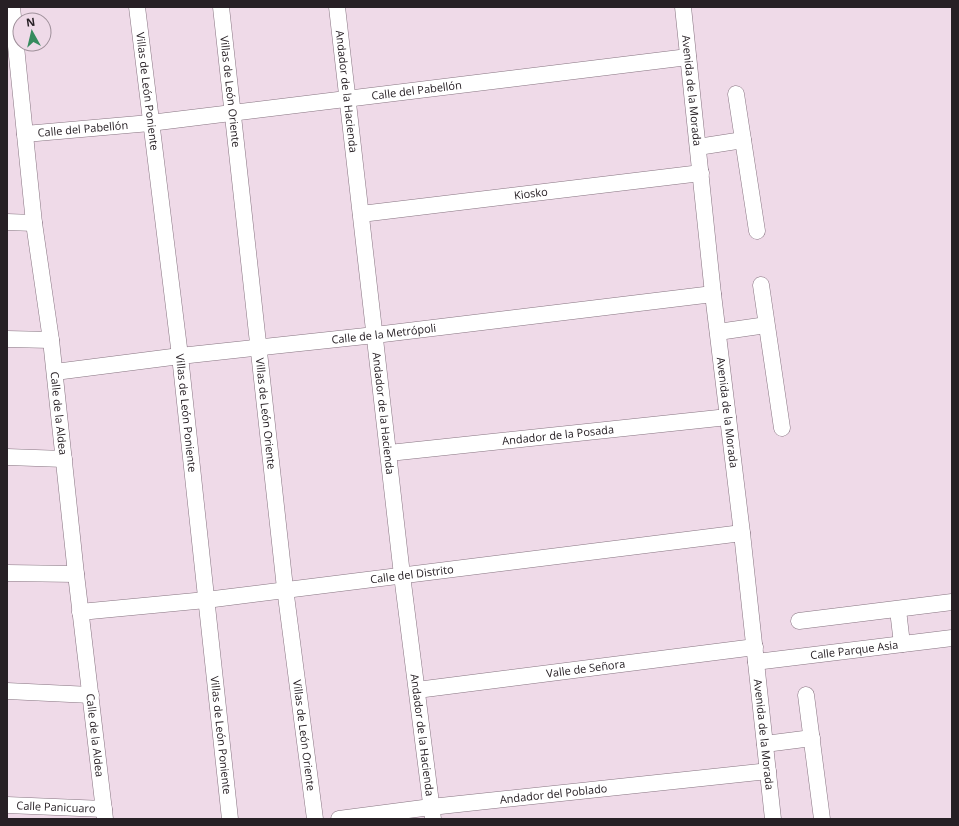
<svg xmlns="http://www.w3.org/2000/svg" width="959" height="826" font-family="'Open Sans',sans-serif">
<rect width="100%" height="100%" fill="#efdae8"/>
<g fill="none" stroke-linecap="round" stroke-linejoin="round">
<g stroke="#877481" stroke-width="17">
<g id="minor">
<path id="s1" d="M12 7 34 223 51 340 76 574 105 819"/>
<path id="s2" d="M137 7 180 356 230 819"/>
<path id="s3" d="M221 7 285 588 315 819"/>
<path id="s4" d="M337 7 402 575 433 819"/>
<path id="s5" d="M683 7 713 294 742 533 773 819"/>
<path d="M736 94 757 231"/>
<path id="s6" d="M25 134 150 123 688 57"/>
<path d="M698 147 743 140"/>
<path id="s7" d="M361 214 701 173"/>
<path d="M7 222 34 223"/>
<path d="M761 285 782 428"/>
<path d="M718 332 766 325"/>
<path d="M7 339 51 340"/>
<path id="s8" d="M55 372 180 356 375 335 713 294"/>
<path id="s9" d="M389 453 728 417"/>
<path d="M7 457 64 459"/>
<path d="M7 573 76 574"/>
<path d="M898 610 902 644"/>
<path id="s10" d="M80 612 206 600 742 533"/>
<path d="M799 621 952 602"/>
<path id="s11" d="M756 662 952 638"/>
<path id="s12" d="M417 690 755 647"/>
<path d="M7 691 91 695"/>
<path d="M806 695 822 819"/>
<path d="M765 744 812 738"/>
<path id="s13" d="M7 805 104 809"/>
<path id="s14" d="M339 819 431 807 768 771"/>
</g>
</g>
<use href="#minor" stroke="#fff" stroke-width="16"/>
</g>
<g text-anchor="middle" stroke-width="3" stroke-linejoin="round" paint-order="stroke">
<g font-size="11" fill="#272025" stroke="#efdae8">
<text dy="4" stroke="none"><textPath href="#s6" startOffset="394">Calle del Pabellón</textPath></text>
<text dy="4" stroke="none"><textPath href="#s2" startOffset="85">Villas de León Poniente</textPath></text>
<text dy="4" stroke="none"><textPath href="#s3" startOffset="85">Villas de León Oriente</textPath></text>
<text dy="4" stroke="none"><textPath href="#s4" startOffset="85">Andador de la Hacienda</textPath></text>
<text dy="4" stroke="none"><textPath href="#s5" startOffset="84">Avenida de la Morada</textPath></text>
<text dy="4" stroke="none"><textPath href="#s6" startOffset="58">Calle del Pabellón</textPath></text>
<text dy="4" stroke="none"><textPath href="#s7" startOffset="171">Kiosko</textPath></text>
<text dy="4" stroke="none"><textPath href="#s8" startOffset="331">Calle de la Metrópoli</textPath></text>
<text dy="4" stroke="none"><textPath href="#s1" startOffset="409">Calle de la Aldea</textPath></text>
<text dy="4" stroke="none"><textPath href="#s2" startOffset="409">Villas de León Poniente</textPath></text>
<text dy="4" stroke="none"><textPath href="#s3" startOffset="409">Villas de León Oriente</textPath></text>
<text dy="4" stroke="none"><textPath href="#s4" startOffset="409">Andador de la Hacienda</textPath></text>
<text dy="4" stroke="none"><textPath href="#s5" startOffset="408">Avenida de la Morada</textPath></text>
<text dy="4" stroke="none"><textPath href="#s9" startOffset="170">Andador de la Posada</textPath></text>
<text dy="4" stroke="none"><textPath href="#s10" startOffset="334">Calle del Distrito</textPath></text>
<text dy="4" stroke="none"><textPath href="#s11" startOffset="99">Calle Parque Asia</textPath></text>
<text dy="4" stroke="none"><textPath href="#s12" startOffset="170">Valle de Señora</textPath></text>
<text dy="4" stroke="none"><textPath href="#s1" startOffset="733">Calle de la Aldea</textPath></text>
<text dy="4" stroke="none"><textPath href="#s2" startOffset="733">Villas de León Poniente</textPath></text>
<text dy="4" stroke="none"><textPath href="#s3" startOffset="733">Villas de León Oriente</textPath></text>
<text dy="4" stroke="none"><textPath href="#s4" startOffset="733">Andador de la Hacienda</textPath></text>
<text dy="4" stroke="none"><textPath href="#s5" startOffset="732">Avenida de la Morada</textPath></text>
<text dy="4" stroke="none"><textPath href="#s14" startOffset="216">Andador del Poblado</textPath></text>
<text dy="4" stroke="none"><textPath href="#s13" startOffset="49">Calle Panicuaro</textPath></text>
</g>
</g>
<rect width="959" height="826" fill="none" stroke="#272025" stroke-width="16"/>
<g transform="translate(32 32) rotate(352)"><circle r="19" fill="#efdae8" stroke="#9f909a"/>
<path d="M0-3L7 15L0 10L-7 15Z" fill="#368b5e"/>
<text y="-6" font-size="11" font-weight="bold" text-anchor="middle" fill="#272025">N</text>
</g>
</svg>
